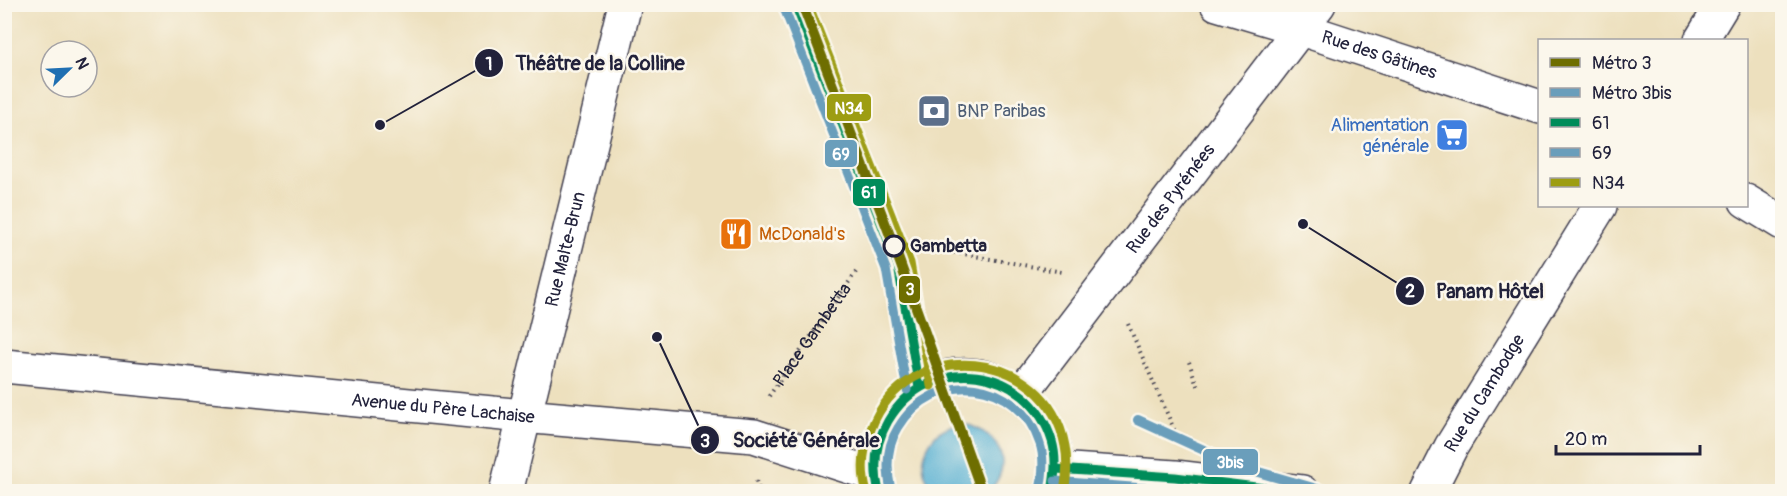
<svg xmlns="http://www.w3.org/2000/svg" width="1787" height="496" font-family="Pangolin,sans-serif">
<rect width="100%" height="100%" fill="#fbf7ec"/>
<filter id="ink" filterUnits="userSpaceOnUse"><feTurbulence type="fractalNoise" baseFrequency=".0167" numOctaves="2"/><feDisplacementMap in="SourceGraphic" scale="12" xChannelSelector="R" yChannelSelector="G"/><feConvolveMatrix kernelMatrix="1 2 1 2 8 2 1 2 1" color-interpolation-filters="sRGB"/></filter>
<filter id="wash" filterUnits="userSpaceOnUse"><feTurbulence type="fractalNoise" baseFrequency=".008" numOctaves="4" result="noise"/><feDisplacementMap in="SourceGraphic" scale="24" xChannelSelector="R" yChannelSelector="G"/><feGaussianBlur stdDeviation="1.35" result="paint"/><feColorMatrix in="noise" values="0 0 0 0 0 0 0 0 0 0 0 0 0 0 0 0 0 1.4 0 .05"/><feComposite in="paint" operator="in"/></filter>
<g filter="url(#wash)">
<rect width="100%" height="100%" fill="#ede0be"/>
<path fill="#53aed1" stroke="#3a6886" stroke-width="1.5" d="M965 424C998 432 1016 464 989 491H937C934 488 929 484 927 480 917 460 929 433 951 426 955 424 960 424 965 424Z"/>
</g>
<g filter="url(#ink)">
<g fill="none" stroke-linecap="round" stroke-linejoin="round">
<g stroke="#403e4f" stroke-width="36">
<g id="minor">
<path id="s2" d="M1217 4 1301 29 1540 107"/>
<path d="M1701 40 1723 4"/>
<path d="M1746 201 1782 223"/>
<path id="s3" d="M4 366 523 416 754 436 875 475"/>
<path id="s4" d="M506 492 625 4"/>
<path id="s5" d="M1428 492 1451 447 1600 206"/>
</g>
</g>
<g stroke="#403e4f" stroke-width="36">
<g id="major">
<path d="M795 4 898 266 919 388"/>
<path id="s6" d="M1021 394 1319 4"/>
<path d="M1056 469 1175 477 1302 492"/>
<path d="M879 492C878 486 875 480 875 474 873 430 901 387 945 377 990 366 1040 396 1052 441 1057 458 1055 475 1052 492"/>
</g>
</g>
<g stroke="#403e4f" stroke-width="4" stroke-dasharray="1.5 4.5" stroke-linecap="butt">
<path d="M936 249 1062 272"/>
<path d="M1128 324 1177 436"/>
<path d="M1189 362 1198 388"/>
<path id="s1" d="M769 396 856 272"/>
<path d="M756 481 760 492"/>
</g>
<use href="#minor" stroke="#fff" stroke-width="33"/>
<use href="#major" stroke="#fff" stroke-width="33"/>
<g stroke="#fbf7ec" stroke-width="14">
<path id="bus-1" d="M795 4 898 266 919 388
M1056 469 1175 477 1298 492
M879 492C873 467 875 443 888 421 929 351 1029 365 1052 441 1057 458 1055 475 1052 492"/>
</g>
<g stroke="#fbf7ec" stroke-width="14">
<path id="bus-2" d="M784 8 886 269 907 390
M1055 481 1195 492
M891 490C886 468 886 447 898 428 934 367 1019 378 1040 444 1045 459 1043 475 1040 490"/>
</g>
<g stroke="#fbf7ec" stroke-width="14">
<path id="bus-3" d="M808 4 910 263 931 386
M867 492C860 470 863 449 871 429 907 334 1047 347 1065 446 1068 461 1067 476 1064 492"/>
</g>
<use href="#bus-1" stroke="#008c5a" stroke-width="9"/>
<use href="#bus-2" stroke="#6a9ebb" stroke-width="9"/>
<use href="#bus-3" stroke="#9d9d12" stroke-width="9"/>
<g stroke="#fbf7ec" stroke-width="15">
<path id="metro-1" d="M802 4 894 246 982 492"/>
</g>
<g stroke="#fbf7ec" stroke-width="15">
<path id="metro-2" d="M1138 420 1241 467 1327 492"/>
</g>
<use href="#metro-1" stroke="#6e6e00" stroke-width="10"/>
<use href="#metro-2" stroke="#6a9ebb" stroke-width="10"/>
</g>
</g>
<defs>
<g id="bank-square" transform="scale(1.725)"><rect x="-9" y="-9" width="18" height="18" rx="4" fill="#5c6f8a" stroke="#fbf7ec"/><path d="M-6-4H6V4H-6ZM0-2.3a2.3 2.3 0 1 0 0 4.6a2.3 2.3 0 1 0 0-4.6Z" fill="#fff"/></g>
<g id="supermarket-square" transform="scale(1.725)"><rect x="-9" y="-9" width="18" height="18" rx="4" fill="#3f7fe0" stroke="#fbf7ec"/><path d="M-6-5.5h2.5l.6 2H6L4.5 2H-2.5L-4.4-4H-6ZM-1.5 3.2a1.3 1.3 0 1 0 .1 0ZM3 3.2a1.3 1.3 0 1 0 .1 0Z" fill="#fff"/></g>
<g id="restaurant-square" transform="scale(1.725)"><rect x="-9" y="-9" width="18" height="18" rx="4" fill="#e8710a" stroke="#fbf7ec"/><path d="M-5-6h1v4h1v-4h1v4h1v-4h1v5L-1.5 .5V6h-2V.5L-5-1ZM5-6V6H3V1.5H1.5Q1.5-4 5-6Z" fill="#fff"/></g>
</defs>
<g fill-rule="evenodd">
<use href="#bank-square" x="934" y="111"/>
<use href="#supermarket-square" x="1452" y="135"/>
<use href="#restaurant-square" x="736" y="234"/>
</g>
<circle fill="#fbf7ec" stroke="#22223b" stroke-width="3" cx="894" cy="246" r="10"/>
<g text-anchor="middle" stroke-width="5" stroke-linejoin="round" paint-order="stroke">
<g font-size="18" fill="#22223b" stroke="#fbf7ec">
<text dy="6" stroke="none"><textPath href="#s2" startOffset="170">Rue des Gâtines</textPath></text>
<text dy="6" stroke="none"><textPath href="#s6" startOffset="246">Rue des Pyrénées</textPath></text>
<text dy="6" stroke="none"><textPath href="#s4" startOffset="250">Rue Malte-Brun</textPath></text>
<text dy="6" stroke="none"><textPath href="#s1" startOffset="75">Place Gambetta</textPath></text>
<text dy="6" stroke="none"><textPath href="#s5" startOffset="114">Rue du Cambodge</textPath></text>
<text dy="6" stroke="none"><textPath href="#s3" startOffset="441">Avenue du Père Lachaise</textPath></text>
</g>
<g font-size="18" fill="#4e5e75" stroke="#fbf7ec" text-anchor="start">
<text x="957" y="117">BNP Paribas</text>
</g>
<g font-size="18" fill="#366cbe" stroke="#fbf7ec" text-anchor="end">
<text x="1429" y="131">Alimentation<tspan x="1429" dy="21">générale</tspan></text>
</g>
<g font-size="18" fill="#c56008" stroke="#fbf7ec" text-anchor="start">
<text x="759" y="240">McDonald's</text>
</g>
<g font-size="18" font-weight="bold" fill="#22223b" stroke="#fbf7ec" text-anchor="start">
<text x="910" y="252">Gambetta</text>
</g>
</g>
<path fill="none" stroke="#22223b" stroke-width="2" d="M380 125L489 63M1303 224L1410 291M657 337L705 440"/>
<g fill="#22223b" stroke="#fbf7ec" stroke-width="2">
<circle cx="380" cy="125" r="6"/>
<circle cx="1303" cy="224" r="6"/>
<circle cx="657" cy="337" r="6"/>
<circle cx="489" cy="63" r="15"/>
<circle cx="1410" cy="291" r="15"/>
<circle cx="705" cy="440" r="15"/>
</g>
<g font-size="18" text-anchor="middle" font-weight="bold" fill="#fff">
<text x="489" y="70">1</text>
<text x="1410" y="297">2</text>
<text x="705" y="447">3</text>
</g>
<g font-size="20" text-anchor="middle" font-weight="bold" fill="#22223b" stroke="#fbf7ec" stroke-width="5" stroke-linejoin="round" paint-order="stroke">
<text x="600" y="70">Théâtre de la Colline</text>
<text x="1490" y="298">Panam Hôtel</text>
<text x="806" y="447">Société Générale</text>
</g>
<g stroke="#fbf7ec" stroke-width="2">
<rect x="826" y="93" width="46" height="29" rx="6" fill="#9d9d12"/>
<rect x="824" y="139" width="34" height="29" rx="6" fill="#6a9ebb"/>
<rect x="852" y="178" width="34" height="29" rx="6" fill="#008c5a"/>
<rect x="898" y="275" width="23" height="29" rx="6" fill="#6e6e00"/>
<rect x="1202" y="448" width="57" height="28" rx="6" fill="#6a9ebb"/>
</g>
<g font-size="16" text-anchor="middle" font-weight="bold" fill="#fff">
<text x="849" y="114">N34</text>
<text x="841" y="160">69</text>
<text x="869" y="198">61</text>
<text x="910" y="295">3</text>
<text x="1230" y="468">3bis</text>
</g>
<rect width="1787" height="496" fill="none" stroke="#fbf7ec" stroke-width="24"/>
<rect x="1538" y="39" width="210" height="168" fill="#fbf7ec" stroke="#a4a2a5" stroke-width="1.5"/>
<rect x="1550" y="58" width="30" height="9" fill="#6e6e00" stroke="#a4a2a5" stroke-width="1.5"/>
<text x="1592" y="69" font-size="18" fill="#22223b">Métro 3</text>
<rect x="1550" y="88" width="30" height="9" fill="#6a9ebb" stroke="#a4a2a5" stroke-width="1.5"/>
<text x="1592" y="99" font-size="18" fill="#22223b">Métro 3bis</text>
<rect x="1550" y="118" width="30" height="9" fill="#008c5a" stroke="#a4a2a5" stroke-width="1.5"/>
<text x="1592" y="129" font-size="18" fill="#22223b">61</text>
<rect x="1550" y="148" width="30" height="9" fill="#6a9ebb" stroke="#a4a2a5" stroke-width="1.5"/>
<text x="1592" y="159" font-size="18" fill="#22223b">69</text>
<rect x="1550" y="178" width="30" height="9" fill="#9d9d12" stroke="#a4a2a5" stroke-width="1.5"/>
<text x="1592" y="189" font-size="18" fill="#22223b">N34</text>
<g transform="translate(69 69) rotate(66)"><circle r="28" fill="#fbf7ec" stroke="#a4a2a5" stroke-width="1.5"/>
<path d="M0-4.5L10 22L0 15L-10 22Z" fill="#1f6fb2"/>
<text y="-9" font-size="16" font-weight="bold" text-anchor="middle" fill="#22223b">N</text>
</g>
<path d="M1556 445v9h144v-9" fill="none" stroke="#22223b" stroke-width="3"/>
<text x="1565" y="445" font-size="18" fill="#22223b" stroke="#fbf7ec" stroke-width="4.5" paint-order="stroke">20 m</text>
</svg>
